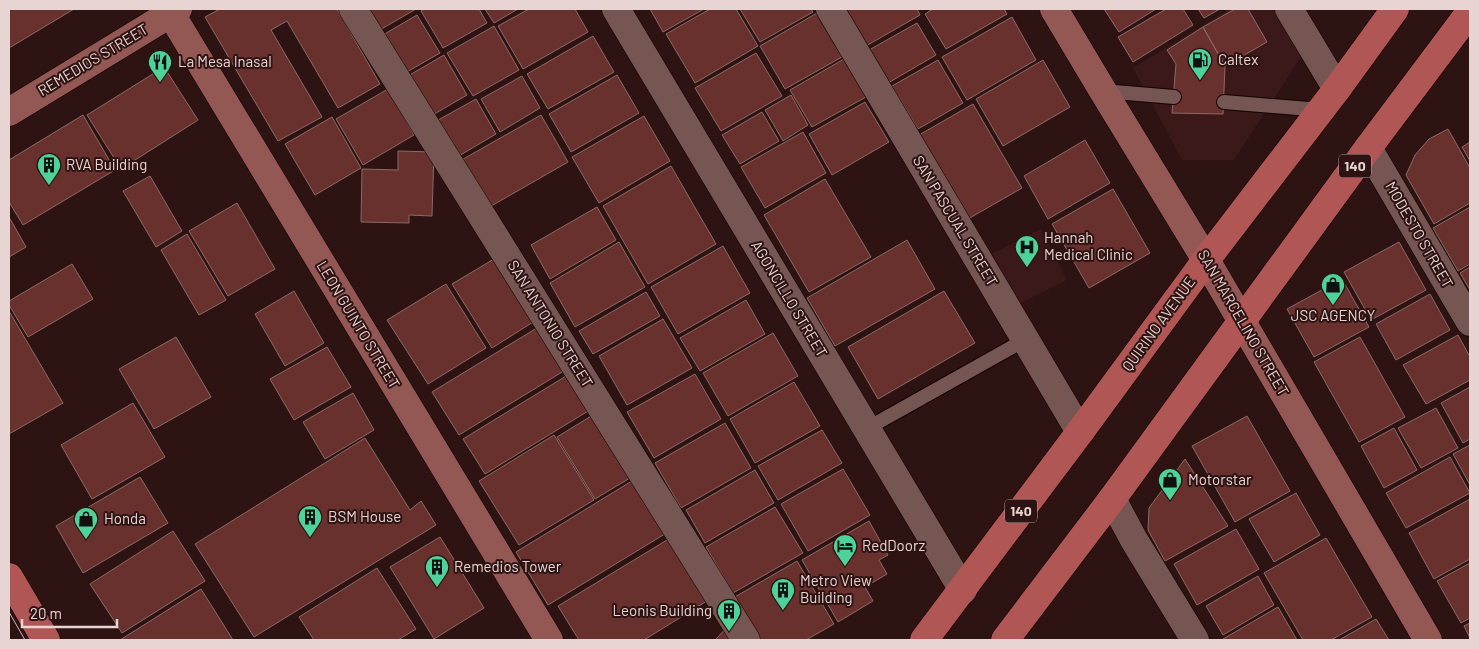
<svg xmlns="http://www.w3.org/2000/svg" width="1479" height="649" font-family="Barlow,sans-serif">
<rect width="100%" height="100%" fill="#2d1311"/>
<path fill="#3a1918" d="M1230 9H1274L1305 51 1234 160H1182L1133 68Z
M1041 229 1067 280 1013 307 987 256Z"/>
<path fill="#69312e" stroke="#8b6a67" d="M9 9H74L9 48Z
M220 9H337L380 84 338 108 287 21 271 30 322 117 278 141 205 17Z
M356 9H416L371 35Z
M424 9H479L487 23 443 48 421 11Z
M485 9H518L494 23Z
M529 9H575L588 32 523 69 498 26Z
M650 9H704L663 32Z
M710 9H736L758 46 695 83 666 34Z
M740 9H811L813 12 760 42Z
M845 9H917L920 15 866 46Z
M933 9H1004L1007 14 946 49 925 14Z
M1104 9H1156L1119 32Z
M1166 9H1183L1193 25 1133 62 1118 37Z
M1198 9H1220L1204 18Z
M1235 9H1248L1267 42 1225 66 1203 27Z
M817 13 842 57 785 89 760 46Z
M417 15 440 53 398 77 376 39Z
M1012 17 1036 60 967 100 942 57Z
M917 23 936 55 888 83 869 50Z
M494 26 519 70 473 96 447 53Z
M1203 27 1225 66 1223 114 1172 113 1176 64 1167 50Z
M593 36 614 72 548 109 527 74Z
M756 53 782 96 721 131 695 88Z
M444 55 467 95 424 120 401 80Z
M844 59 866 97 812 127 790 90Z
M938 60 963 103 918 129 892 86Z
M1043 60 1070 107 1003 146 976 99Z
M164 67 198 120 121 169 87 115Z
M617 75 639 113 571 152 549 114Z
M522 76 540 108 500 132 481 99Z
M388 89 414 135 363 165 336 119Z
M791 95 808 125 783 141 765 110Z
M476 99 496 134 452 160 431 124Z
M865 102 889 142 832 175 809 134Z
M973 104 1022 188 968 219 919 135Z
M762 112 779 141 740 164 722 135Z
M83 115 115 170 23 225 9 202V160Z
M541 115 568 162 486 209 458 162Z
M644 116 670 161 599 203 572 157Z
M332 117 361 168 315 195 285 144Z
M1448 129 1470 168V203L1434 224 1406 175 1415 155 1429 139Z
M803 132 826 173 765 208 741 167Z
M1085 140 1110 183 1048 219 1024 176Z
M1470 142V161L1462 147Z
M398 151 434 152 432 216 409 215V223L361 222 362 169 398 170Z
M671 166 716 244 648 284 603 206Z
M150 176 182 231 156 247 123 191Z
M825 179 871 257 809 292 764 215Z
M1113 189 1150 253 1089 288 1052 224Z
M237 203 275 269 228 296 189 231Z
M597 207 616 240 550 279 531 245Z
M1470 207V264L1458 271 1433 228Z
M9 217 26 247 9 257Z
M187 234 226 300 199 315 161 250Z
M907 240 935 289 835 346 807 298Z
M619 242 645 287 575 327 550 283Z
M1399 242 1426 290 1371 320 1344 272Z
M723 246 750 293 678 334 651 287Z
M499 256 538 319 492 348 452 284Z
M72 264 93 299 28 337 9 305V301Z
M1470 267V290L1460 273Z
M1342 279 1369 327 1314 357 1287 309Z
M446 284 486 348 428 384 387 320Z
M294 291 324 343 285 366 255 314Z
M944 291 975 343 878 399 848 347Z
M646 292 660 316 593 354 579 331Z
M1430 294 1450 330 1396 360 1376 324Z
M746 300 765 334 700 371 680 338Z
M9 311 63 403 9 434Z
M663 319 692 368 627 405 599 356Z
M545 323 572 366 459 435 432 392Z
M773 333 798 376 728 416 703 373Z
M1458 335 1470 357V380L1426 404 1403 365Z
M176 337 211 397 154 429 119 369Z
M1360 337 1405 417 1359 442 1314 362Z
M327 347 351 387 294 420 270 379Z
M576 370 598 405 485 474 463 439Z
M695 374 721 419 654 458 627 412Z
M794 382 820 426 755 463 730 419Z
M1470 387V439L1463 443 1441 403Z
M353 393 374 430 325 459 303 422Z
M133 403 165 457 92 499 61 445Z
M1436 408 1458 448 1421 468 1398 428Z
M601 410 640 472 595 499 557 437Z
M1247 416 1290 491 1235 522 1192 446Z
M725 423 751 468 681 508 655 463Z
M1394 428 1417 470 1384 488 1361 446Z
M822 430 842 463 778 500 758 466Z
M554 435 594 500 519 545 479 481Z
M365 438 410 510 421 501 436 525 254 637 195 544Z
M1470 445V485L1453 454Z
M1450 457 1470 493 1406 528 1386 493Z
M1185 459 1228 526 1165 561 1148 530 1149 508Z
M843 469 870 515 808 551 781 504Z
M755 470 774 503 705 543 686 510Z
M640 476 673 529 548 605 516 552Z
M140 477 168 523 83 573 56 526Z
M1296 493 1320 535 1274 562 1249 519Z
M1470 499V559L1434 579 1409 533Z
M775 507 803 553 733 593 706 547Z
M869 521 888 555 879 560 887 574 865 587 873 601 838 622 802 560Z
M1236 529 1259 569 1197 605 1174 564Z
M173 531 205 581 122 633 90 584Z
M677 534 715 596 644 640H579L558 606Z
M440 537 484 608 434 639 390 567Z
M1326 538 1372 617 1331 640H1303L1264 573Z
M797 561 834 624 806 640H757L733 598Z
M1470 563V618L1461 623 1437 581Z
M377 568 416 629 398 640H314L299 617Z
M1258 576 1274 605 1223 635 1206 606Z
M201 589 233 640H120Z
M1278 607 1297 640H1223V639Z
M1376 619 1389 640H1339Z
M731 623 740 640H715Z
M1470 623V638L1464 626Z"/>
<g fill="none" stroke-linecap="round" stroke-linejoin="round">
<g stroke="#130101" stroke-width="16">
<path id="lane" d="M1103 91 1174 97
M1224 102 1321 110
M866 429 1014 346"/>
</g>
<g stroke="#130101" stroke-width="29">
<path id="street" d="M353 9 746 640
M616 9 963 590
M830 9 1080 432
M1289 9 1337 89
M1368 148 1470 322
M1112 499 1134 540 1195 640"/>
</g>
<g stroke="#130101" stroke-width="29">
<path id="secondary" d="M168 9 549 640
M1054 9 1103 91 1206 260 1428 640
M9 112 178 9"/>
</g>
<g stroke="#130101" stroke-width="29">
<path id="primary" d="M9 577 46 640
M924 640 1080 432 1206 260 1337 89 1395 9
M1005 640 1112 499 1368 148 1470 12"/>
</g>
<use href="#lane" stroke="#765653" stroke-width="14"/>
<use href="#street" stroke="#765653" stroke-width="28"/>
<use href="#secondary" stroke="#935754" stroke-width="28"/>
<use href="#primary" stroke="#b05755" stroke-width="28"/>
<path stroke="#cab6b4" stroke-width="1" d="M9 612 25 640"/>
</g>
<defs>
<g id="fuel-pin" transform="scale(1.25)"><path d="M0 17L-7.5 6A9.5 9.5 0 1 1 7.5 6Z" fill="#4dd39a" stroke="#2d1311"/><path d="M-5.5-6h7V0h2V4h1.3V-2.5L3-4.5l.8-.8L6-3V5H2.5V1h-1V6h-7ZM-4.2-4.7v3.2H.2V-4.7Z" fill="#111"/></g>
<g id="restaurant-pin" transform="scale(1.25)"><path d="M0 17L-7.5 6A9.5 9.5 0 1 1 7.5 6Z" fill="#4dd39a" stroke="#2d1311"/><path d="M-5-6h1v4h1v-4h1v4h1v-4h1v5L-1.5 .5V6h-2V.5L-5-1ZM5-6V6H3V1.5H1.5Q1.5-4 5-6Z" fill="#111"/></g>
<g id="building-pin" transform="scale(1.25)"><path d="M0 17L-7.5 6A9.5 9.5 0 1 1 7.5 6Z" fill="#4dd39a" stroke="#2d1311"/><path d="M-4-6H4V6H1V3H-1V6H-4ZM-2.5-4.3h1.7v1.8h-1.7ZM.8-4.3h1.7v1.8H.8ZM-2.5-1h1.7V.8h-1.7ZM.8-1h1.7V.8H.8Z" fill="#111"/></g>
<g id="hospital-pin" transform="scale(1.25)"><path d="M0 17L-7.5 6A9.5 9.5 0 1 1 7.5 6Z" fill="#4dd39a" stroke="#2d1311"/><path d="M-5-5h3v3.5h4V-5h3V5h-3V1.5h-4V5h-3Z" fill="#111"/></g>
<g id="shop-pin" transform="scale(1.25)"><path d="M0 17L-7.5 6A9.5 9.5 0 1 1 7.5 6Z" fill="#4dd39a" stroke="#2d1311"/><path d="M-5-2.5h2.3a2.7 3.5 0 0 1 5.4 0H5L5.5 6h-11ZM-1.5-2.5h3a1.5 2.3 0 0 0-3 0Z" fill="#111"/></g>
<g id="hotel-pin" transform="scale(1.25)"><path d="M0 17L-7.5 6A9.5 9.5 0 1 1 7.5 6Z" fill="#4dd39a" stroke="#2d1311"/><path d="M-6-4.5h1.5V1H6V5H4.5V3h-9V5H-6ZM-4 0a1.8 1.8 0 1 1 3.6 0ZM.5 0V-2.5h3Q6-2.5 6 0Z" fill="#111"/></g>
</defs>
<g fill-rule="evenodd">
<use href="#fuel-pin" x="1200" y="60"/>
<use href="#restaurant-pin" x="160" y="62"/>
<use href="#building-pin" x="49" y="165"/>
<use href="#hospital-pin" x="1027" y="247"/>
<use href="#shop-pin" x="1333" y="285"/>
<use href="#shop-pin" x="1170" y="480"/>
<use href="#building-pin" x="310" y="517"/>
<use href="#shop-pin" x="86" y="519"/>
<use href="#hotel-pin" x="845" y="546"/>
<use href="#building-pin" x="437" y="567"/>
<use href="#building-pin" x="783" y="590"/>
<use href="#building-pin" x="729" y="611"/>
</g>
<g text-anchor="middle" stroke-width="4" stroke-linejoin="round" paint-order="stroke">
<g fill="#2d1311" stroke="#b09b99" stroke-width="1">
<rect x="1339" y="154.5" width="32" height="23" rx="4"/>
<rect x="1005" y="499.5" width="32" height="23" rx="4"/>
</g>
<g font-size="14" font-weight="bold" fill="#e8d5d3">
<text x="1355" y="171">140</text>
<text x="1021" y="516">140</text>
</g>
<g font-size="15" fill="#e8d5d3" stroke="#2d1311">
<text transform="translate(93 60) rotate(-31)" y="5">REMEDIOS STREET</text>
<text transform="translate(955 221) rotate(59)" y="5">SAN PASCUAL STREET</text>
<text transform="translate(1419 235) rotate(60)" y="5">MODESTO STREET</text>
<text transform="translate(789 299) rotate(59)" y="5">AGONCILLO STREET</text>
<text transform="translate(1243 323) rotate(60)" y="5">SAN MARCELINO STREET</text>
<text transform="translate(550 324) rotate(58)" y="5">SAN ANTONIO STREET</text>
<text transform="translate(1159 324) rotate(-54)" y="5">QUIRINO AVENUE</text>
<text transform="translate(358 325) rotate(59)" y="5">LEON GUINTO STREET</text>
</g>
<g font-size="15" fill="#e8d5d3" stroke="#2d1311" text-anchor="start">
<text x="1218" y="65">Caltex</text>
<text x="178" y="67">La Mesa Inasal</text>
<text x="66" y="170">RVA Building</text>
<text x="1044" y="243">Hannah<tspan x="1044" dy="17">Medical Clinic</tspan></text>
<text x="1333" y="321" text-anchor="middle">JSC AGENCY</text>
<text x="1188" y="485">Motorstar</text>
<text x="328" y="522">BSM House</text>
<text x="104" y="524">Honda</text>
<text x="862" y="551">RedDoorz</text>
<text x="454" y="572">Remedios Tower</text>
<text x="800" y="586">Metro View<tspan x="800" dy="17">Building</tspan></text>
<text x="712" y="616" text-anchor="end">Leonis Building</text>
</g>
</g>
<rect width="1479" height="649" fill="none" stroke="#e8d5d3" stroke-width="20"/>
<path d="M22 619v8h95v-8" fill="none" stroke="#e8d5d3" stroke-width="2.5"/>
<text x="30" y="619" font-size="15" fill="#e8d5d3" stroke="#2d1311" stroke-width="4" paint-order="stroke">20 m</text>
</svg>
